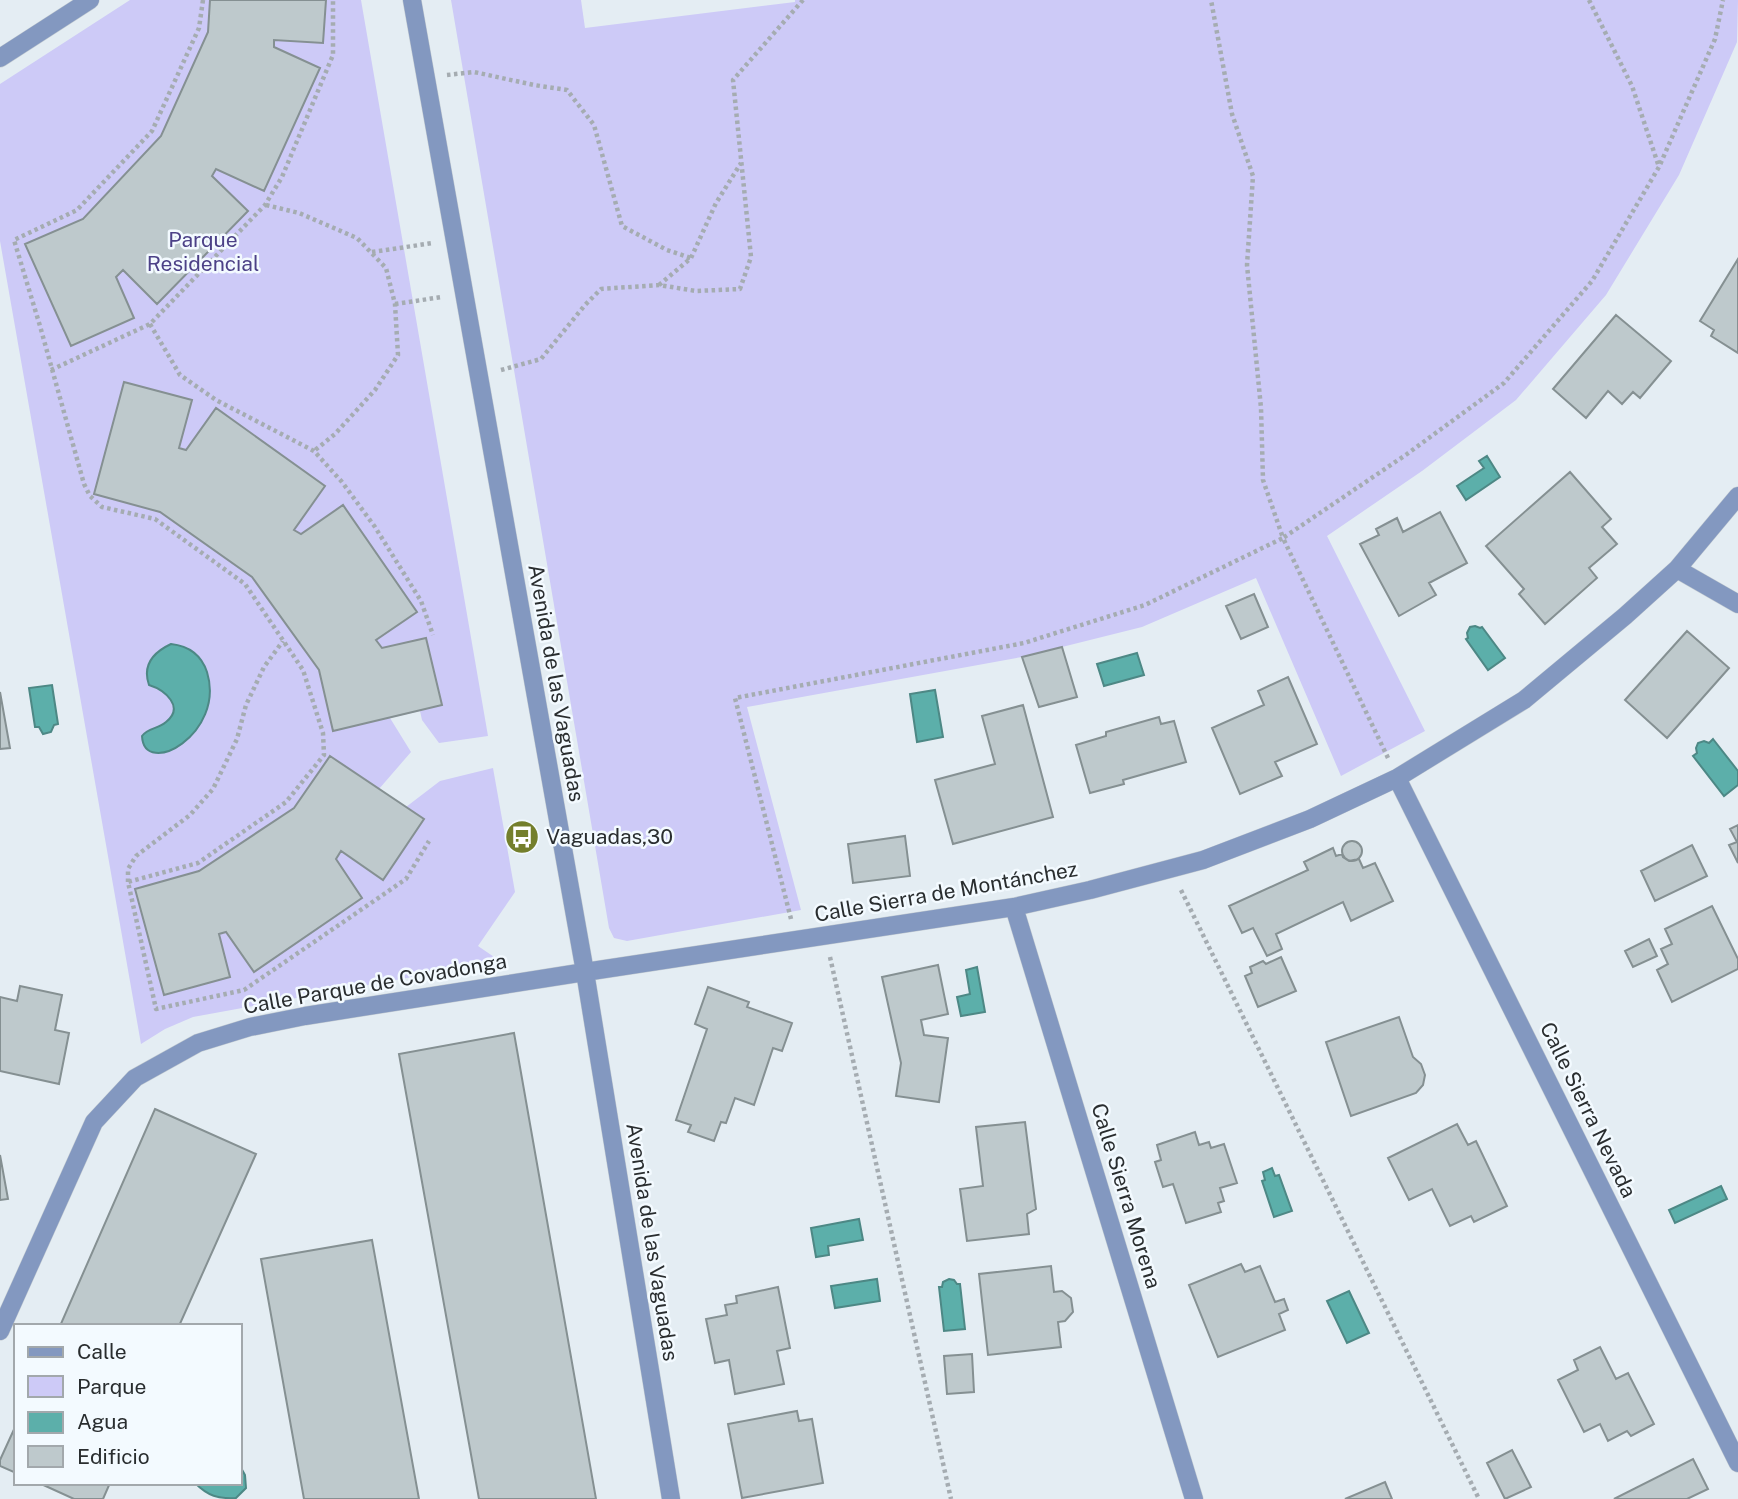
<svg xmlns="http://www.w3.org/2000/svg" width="1738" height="1499" font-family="'Public Sans',sans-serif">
<rect width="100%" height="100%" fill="#e4edf3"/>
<path fill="#cdcaf7" d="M130 0H361L488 736 439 743 422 720 420 711 390 718 411 752 379 789 406 807 440 781 493 768 515 892 478 946 500 961 193 1017 165 1029 141 1044 0 241V84Z
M451 0H581L585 28 795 2V0H1738L1737 42 1679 175 1606 295 1516 400 1422 471 1327 536 1425 731 1341 776 1256 578 1142 627 1022 657 747 707 801 910 627 941 614 938 609 928Z"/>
<path fill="#5cafaa" stroke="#4d8885" stroke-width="2" d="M1487 456 1500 477 1466 500 1457 486 1484 468 1479 461Z
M1475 626 1480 628 1482 627 1505 658 1488 670 1466 639 1468 638 1467 633 1470 627Z
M171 644C189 646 201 654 207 672 226 734 144 779 142 736 148 728 158 729 166 722 185 707 165 690 149 685 142 665 154 652 171 644Z
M1137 653 1144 675 1104 686 1097 664Z
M52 685 58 724 54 725 51 732 43 734 39 727H35L29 688Z
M935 690 943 737 917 742 910 694Z
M1713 739 1738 771V785L1724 796 1693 756 1697 753 1696 748 1698 743 1704 741 1709 743Z
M977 967 985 1012 961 1016 957 997 970 994 966 970Z
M1272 1168 1275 1176 1279 1175 1292 1211 1274 1217 1262 1181 1265 1180 1263 1172Z
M1721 1186 1727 1199 1675 1223 1669 1210Z
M859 1219 863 1240 828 1246 829 1255 816 1257 811 1228Z
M877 1279 880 1301 835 1308 831 1286Z
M949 1279 954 1280 957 1284H960L965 1329 944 1331 939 1287H942L943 1282Z
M1349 1291 1369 1333 1347 1343 1327 1301Z
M240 1466 245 1475 246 1488 236 1498C218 1499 208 1496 195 1483H240Z"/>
<path fill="#bec9cc" stroke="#859092" stroke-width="2" d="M210 0H326L323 43 274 40V47L320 68 264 191 216 169 212 176 248 211 157 304 123 270 116 277 134 318 71 346 25 244 83 219 161 136 208 32Z
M1738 259V353L1711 336 1714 330 1700 321Z
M1616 315 1671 361 1640 398 1633 392 1622 404 1608 391 1586 418 1553 389Z
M124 382 192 400 179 448 186 450 216 408 325 486 294 530 301 534 343 505 417 612 376 640 382 648 426 638 442 705 333 731 319 670 252 577 160 512 94 494Z
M1570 472 1611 519 1602 527 1617 544 1589 568 1597 578 1545 624 1519 594 1524 589 1486 546Z
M1440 512 1467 563 1429 583 1436 595 1399 616 1360 544 1379 535 1376 529 1397 518 1403 532Z
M1254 594 1268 627 1241 639 1226 606Z
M1687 631 1729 668 1667 738 1625 700Z
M1062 647 1077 697 1039 707 1022 657Z
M1288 677 1317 744 1275 762 1282 776 1240 794 1212 728 1264 705 1258 691Z
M0 692 10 748 0 749Z
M1023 705 1053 817 953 844 935 780 995 764 982 716Z
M1159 717 1161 724 1174 721 1186 762 1123 780 1124 784 1090 793 1076 745 1106 736V732Z
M330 756 424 819 383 880 341 851 336 859 362 898 254 972 226 932 219 934 230 977 164 995 135 889 199 871 294 808Z
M1738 825V863L1729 845 1737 842 1730 829Z
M905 836 910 876 853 883 848 844Z
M1342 851a10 10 0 1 1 20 0a10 10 0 1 1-20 0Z
M1692 845 1707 876 1655 901 1641 871Z
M1333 848 1336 856 1342 854 1343 857 1349 861 1359 859 1363 868 1375 863 1393 901 1351 921 1343 902 1276 934 1282 949 1267 956 1253 928 1242 933 1229 906 1308 870 1304 862Z
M1712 906 1738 959V969L1672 1002 1657 970 1668 964 1661 949 1672 944 1665 929Z
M1649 939 1657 956 1633 967 1625 951Z
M1281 957 1296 991 1258 1007 1245 976 1252 973 1250 967 1263 961 1266 964Z
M938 965 948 1014 921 1020 924 1035 948 1038 939 1102 896 1096 901 1063 882 977Z
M20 986 62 995 55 1030 69 1033 59 1084 0 1071V997L17 1001Z
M708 987 749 1002 747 1007 792 1023 782 1051 773 1048 754 1105 735 1098 726 1123 721 1122 714 1141 688 1132 691 1125 676 1120 707 1029 695 1024Z
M1399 1017 1413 1057 1421 1064 1425 1075 1423 1085 1416 1093 1351 1116 1326 1042Z
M514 1033 596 1499H479L399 1054Z
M155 1109 256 1154 179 1326H60Z
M1025 1122 1036 1209 1027 1214 1029 1234 967 1241 960 1189 983 1186 976 1127Z
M1457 1124 1468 1145 1476 1141 1507 1206 1474 1222 1471 1216 1450 1226 1432 1189 1409 1200 1388 1158Z
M1195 1132 1199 1145 1209 1142 1211 1148 1224 1144 1237 1183 1220 1188 1224 1201 1218 1203 1221 1212 1186 1223 1173 1184 1163 1187 1155 1162 1161 1160 1157 1145Z
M0 1155 8 1199 0 1200Z
M372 1240 419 1499H304L261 1259Z
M1241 1264 1245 1272 1260 1266 1275 1302 1284 1299 1288 1310 1279 1314 1285 1330 1218 1357 1189 1285Z
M1051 1266 1054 1292 1062 1291 1071 1298 1073 1312 1065 1321 1058 1322 1061 1347 988 1355 979 1274Z
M778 1287 790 1348 777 1351 784 1384 735 1394 729 1360 715 1363 706 1319 727 1315 725 1305 737 1303 736 1296Z
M1600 1347 1616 1379 1628 1373 1654 1424 1631 1436 1627 1431 1608 1441 1600 1424 1584 1432 1558 1380 1578 1370 1574 1360Z
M972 1354 974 1392 947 1394 944 1356Z
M797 1411 799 1421 812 1419 823 1483 742 1498 728 1424Z
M16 1425V1473L0 1466V1460Z
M1512 1450 1531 1487 1505 1499 1487 1463Z
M1693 1459 1708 1489 1687 1499H1614Z
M1385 1482 1392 1499H1345Z
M39 1483H110L103 1499H74Z"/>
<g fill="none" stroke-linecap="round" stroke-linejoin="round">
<g stroke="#c2cad0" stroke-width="19">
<path id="minor" d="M412 0 585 972 671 1499
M0 58 90 0
M1677 569 1738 604
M1397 778 1738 1463
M1014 907 1194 1499
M0 1331 94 1122 135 1078 198 1043 250 1027 305 1016 585 972 1014 907 1090 890 1203 860 1310 819 1397 778 1524 700 1625 616 1677 569 1738 496"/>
</g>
<path stroke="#a5acb1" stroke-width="4.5" stroke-dasharray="3.5 3.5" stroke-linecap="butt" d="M203 0 199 28 152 131 77 210 14 240 40 326 84 484 90 496 102 507 155 519 245 584 303 670 323 733 324 755 286 802 198 863 128 882 156 1009 244 990 406 879 429 841
M1589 0 1632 86 1659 167
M447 75 474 72 534 85 567 90 594 125 622 226 667 250 691 258
M266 205 299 213 357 238 386 268 395 304 398 355 375 390 335 434 314 451
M372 252 433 243
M659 285 691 258 716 203 741 163
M395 304 442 297
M150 324 180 375 216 400 314 451 342 482 375 527 421 601 433 635
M51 370 150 324 265 205 282 177 333 55V0
M501 370 541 359 585 305 601 289 659 285 696 291 740 289 751 257 733 80 803 0
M1388 758 1283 538 1407 454 1504 383 1592 281 1659 167 1715 39 1723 0
M128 882V869L136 856 190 815 213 789 237 739 246 705 264 667 283 641
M1181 890 1479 1499
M791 919 735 698 1024 643 1145 605 1283 538 1263 480 1261 408 1247 265 1253 176 1232 114 1211 0
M830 957 951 1499"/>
<use href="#minor" stroke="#8398c0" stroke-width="18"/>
</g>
<defs>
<g id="bus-disc" transform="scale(1.75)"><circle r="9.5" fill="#747f2c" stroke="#f3faff"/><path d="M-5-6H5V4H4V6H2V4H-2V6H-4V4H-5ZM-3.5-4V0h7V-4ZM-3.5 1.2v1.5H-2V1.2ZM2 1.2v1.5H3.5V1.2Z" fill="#fff"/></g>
</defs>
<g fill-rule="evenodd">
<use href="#bus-disc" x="522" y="837"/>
</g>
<g text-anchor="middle" stroke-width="5" stroke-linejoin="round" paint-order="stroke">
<g font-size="21" fill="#4c4187" stroke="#f3faff">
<text x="203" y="247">Parque<tspan x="203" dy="24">Residencial</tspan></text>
</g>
<g font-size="21" fill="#292d2f" stroke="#f3faff">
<text transform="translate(556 683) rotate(80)" y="7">Avenida de las Vaguadas</text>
<text transform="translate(946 892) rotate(-10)" y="7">Calle Sierra de Montánchez</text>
<text transform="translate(375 984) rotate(-10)" y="7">Calle Parque de Covadonga</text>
<text transform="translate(1588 1110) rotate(64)" y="7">Calle Sierra Nevada</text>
<text transform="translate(1126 1196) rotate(73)" y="7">Calle Sierra Morena</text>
<text transform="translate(652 1242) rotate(81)" y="7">Avenida de las Vaguadas</text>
</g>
<g font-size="21" fill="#292d2f" stroke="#f3faff" text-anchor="start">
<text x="546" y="844">Vaguadas,30</text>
</g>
</g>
<rect x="14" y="1324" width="228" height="161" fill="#f3faff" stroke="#a2a8ac" stroke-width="2"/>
<rect x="28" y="1347" width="35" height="10" fill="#8398c0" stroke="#a2a8ac" stroke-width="2"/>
<text x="77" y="1359" font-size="21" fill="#292d2f">Calle</text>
<rect x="28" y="1376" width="35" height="21" fill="#cdcaf7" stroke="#a2a8ac" stroke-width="2"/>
<text x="77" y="1394" font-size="21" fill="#292d2f">Parque</text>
<rect x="28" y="1412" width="35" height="21" fill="#5cafaa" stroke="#a2a8ac" stroke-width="2"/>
<text x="77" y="1429" font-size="21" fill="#292d2f">Agua</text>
<rect x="28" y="1446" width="35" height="21" fill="#bec9cc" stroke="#a2a8ac" stroke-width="2"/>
<text x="77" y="1464" font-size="21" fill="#292d2f">Edificio</text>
</svg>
